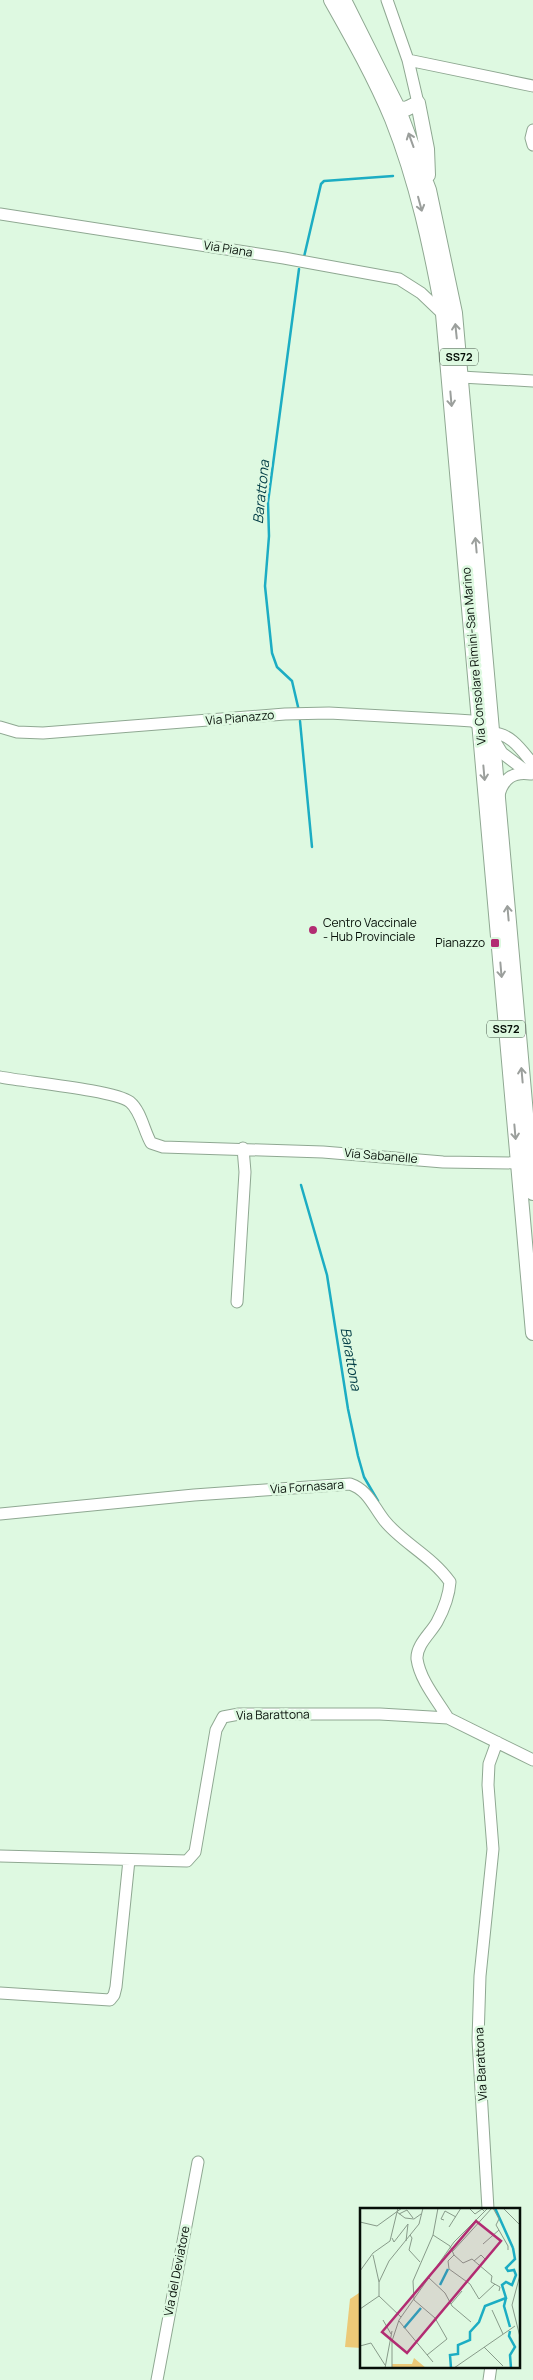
<svg xmlns="http://www.w3.org/2000/svg" width="533" height="2380" font-family="Manrope,sans-serif">
<rect width="100%" height="100%" fill="#def9e1"/>
<path fill="#ecc978" d="M362 2291V2348L345 2347 350 2299Z"/>
<g fill="none" stroke-linecap="round" stroke-linejoin="round">
<path stroke="#1cadc3" stroke-width="2.5" d="M304 257 321 184 324 181 393 176
M299 711 292 681 277 667 272 653 265 586 269 536 268 502 299 269
M300 721 312 847
M301 1185 327 1275 348 1409 358 1456 364 1477 378 1501"/>
<g stroke="#8fa892" stroke-width="13">
<path id="minor" d="M387 0 408 60 418 103
M408 60 533 86
M533 130 531 138 533 145
M0 214 284 258 399 279 421 293 443 314
M461 377 533 381
M0 727 17 732 43 733 285 714 329 713 457 720 472 721 485 728
M492 733C511 733 522 751 533 764
M494 740 502 753 530 774
M499 795C503 779 513 771 531 774
M0 1077C25 1082 114 1090 130 1102 141 1111 144 1131 151 1143L163 1147 323 1152 443 1162 518 1163
M237 1302 245 1172 243 1148
M0 1514 194 1495 350 1484C368 1490 373 1506 384 1520 401 1542 432 1556 450 1582 449 1596 444 1609 437 1622 431 1633 416 1645 417 1659 420 1680 437 1700 448 1718
M0 1856 187 1861 195 1852 216 1730 223 1717 239 1714H380L448 1718 533 1760
M0 1993 110 2000 114 1995 116 1987 129 1860
M488 2209 478 2040 480 1976 493 1849 488 1785 489 1764 497 1742
M157 2380 198 2162
M489 2380 491 2366"/>
</g>
<g stroke="#8fa892" stroke-width="16">
<path id="major" d="M331 0C353 39 375 78 392 119 417 182 431 248 443 314L533 1333
M344 0 398 108 429 190 455 313 533 1193
M398 108 406 109 418 103 427 149 428 175"/>
</g>
<use href="#minor" stroke="#fff" stroke-width="11"/>
<use href="#major" stroke="#fff" stroke-width="14"/>
</g>
<defs><path id="oneway-shaft" d="M-6 0H5M1.5-3L5.5 0L1.5 3" fill="none" stroke-width="1.6" stroke-linecap="round" stroke-linejoin="round" transform="scale(1.25)"/></defs>
<g stroke="#9b9f9c">
<use href="#oneway-shaft" transform="translate(411 140) rotate(-110)"/>
<use href="#oneway-shaft" transform="translate(420 204) rotate(75)"/>
<use href="#oneway-shaft" transform="translate(456 331) rotate(-96)"/>
<use href="#oneway-shaft" transform="translate(451 399) rotate(85)"/>
<use href="#oneway-shaft" transform="translate(476 545) rotate(-95)"/>
<use href="#oneway-shaft" transform="translate(484 773) rotate(85)"/>
<use href="#oneway-shaft" transform="translate(508 913) rotate(-95)"/>
<use href="#oneway-shaft" transform="translate(501 970) rotate(85)"/>
<use href="#oneway-shaft" transform="translate(522 1075) rotate(-95)"/>
<use href="#oneway-shaft" transform="translate(515 1132) rotate(85)"/>
</g>
<g fill="#b22c72" stroke="#def9e1" stroke-width="2">
<circle cx="313" cy="930" r="5"/>
<rect x="490" y="938" width="10" height="10" rx="2.5"/>
</g>
<g text-anchor="middle" stroke-width="5" stroke-linejoin="round" paint-order="stroke">
<g fill="#def9e1" stroke="#475549" stroke-width="1">
<rect x="440" y="348.5" width="38" height="17" rx="4"/>
<rect x="487" y="1020.5" width="38" height="17" rx="4"/>
</g>
<g font-size="11" font-weight="bold" fill="#060f08">
<text x="459" y="361">SS72</text>
<text x="506" y="1033">SS72</text>
</g>
<g font-size="12" fill="#060f08" stroke="#def9e1">
<text transform="translate(228 249) rotate(9)" y="4">Via Piana</text>
<text transform="translate(474 656) rotate(-95)" y="4">Via Consolare Rimini-San Marino</text>
<text transform="translate(240 718) rotate(-5)" y="4">Via Pianazzo</text>
<text transform="translate(381 1156) rotate(5)" y="4">Via Sabanelle</text>
<text transform="translate(307 1487) rotate(-4)" y="4">Via Fornasara</text>
<text transform="translate(273 1715) rotate(-1)" y="4">Via Barattona</text>
<text transform="translate(481 2064) rotate(-93)" y="4">Via Barattona</text>
<text transform="translate(177 2271) rotate(-79)" y="4">Via del Deviatore</text>
</g>
<g font-size="12" fill="#060f08" stroke="#def9e1" text-anchor="start">
<text x="323" y="927">Centro Vaccinale<tspan x="323" dy="14">- Hub Provinciale</tspan></text>
<text x="485" y="947" text-anchor="end">Pianazzo</text>
</g>
<g font-size="14" font-style="italic" fill="#003c45" stroke="#def9e1">
<text transform="translate(261 492) rotate(-84)" y="5">Barattona</text>
<text transform="translate(351 1359) rotate(80)" y="5">Barattona</text>
</g>
</g>
<g transform="translate(360 2208)">
<rect width="160" height="160" fill="#def9e1"/>
<path d="M54 150 66 160H32V156H52Z" fill="#ecc978"/>
<path fill="none" stroke="#1cadc3" stroke-width="2.5" d="M135 0 153 40M80 77 88 61M146 90 144 98 150 119M44 120 61 100M150 123 149 128 155 139 150 147 151 160M91 160 90 147 98 146V137L110 132V124L119 114 125 98 146 90 142 77 146 74 152 77 156 67 154 62 148 63 146 60 155 51 153 40"/>
<path fill="none" stroke="#889b8a" stroke-width="1" d="M109 0 115 6 122 1 125 4M133 0 139 11 136 17 148 38V42M143 0 160 17M37 4 45 10 54 11 61 6M39 6 47 2 53 10M84 12 81 11 85 3 96 9M0 14 17 18 42 0M89 19 101 0M73 27 90 38 94 47 103 55 112 51 132 68 131 74 140 79 139 83M32 30 34 34 48 16 46 33M123 36 139 22M49 42 60 54M49 42 52 30 50 27M92 44 132 0M13 47 19 74M94 47 88 53 89 61 110 76 119 91 135 76M114 53 121 47 126 52M0 63 13 45 30 33 38 0M160 67 152 97 160 129M69 70 85 85 92 98 111 114M19 88 41 109M91 96 102 83M0 101 19 88V74L29 53 59 16 63 0M132 102 143 126M23 112 31 126M39 113 73 154M0 138 11 135 25 157M124 139 143 158M67 147 87 131 75 110 54 92 53 73 73 27 78 0M25 160 32 123M32 160V133L39 112 94 34 128 0M94 160 155 118"/>
<path fill="#b22c72" fill-opacity="0.15" stroke="#b22c72" stroke-width="2.5" d="M116 13 141 33 47 145 22 124Z"/>
<rect width="160" height="160" fill="none" stroke="#060f08" stroke-width="2.5"/>
</g>
</svg>
